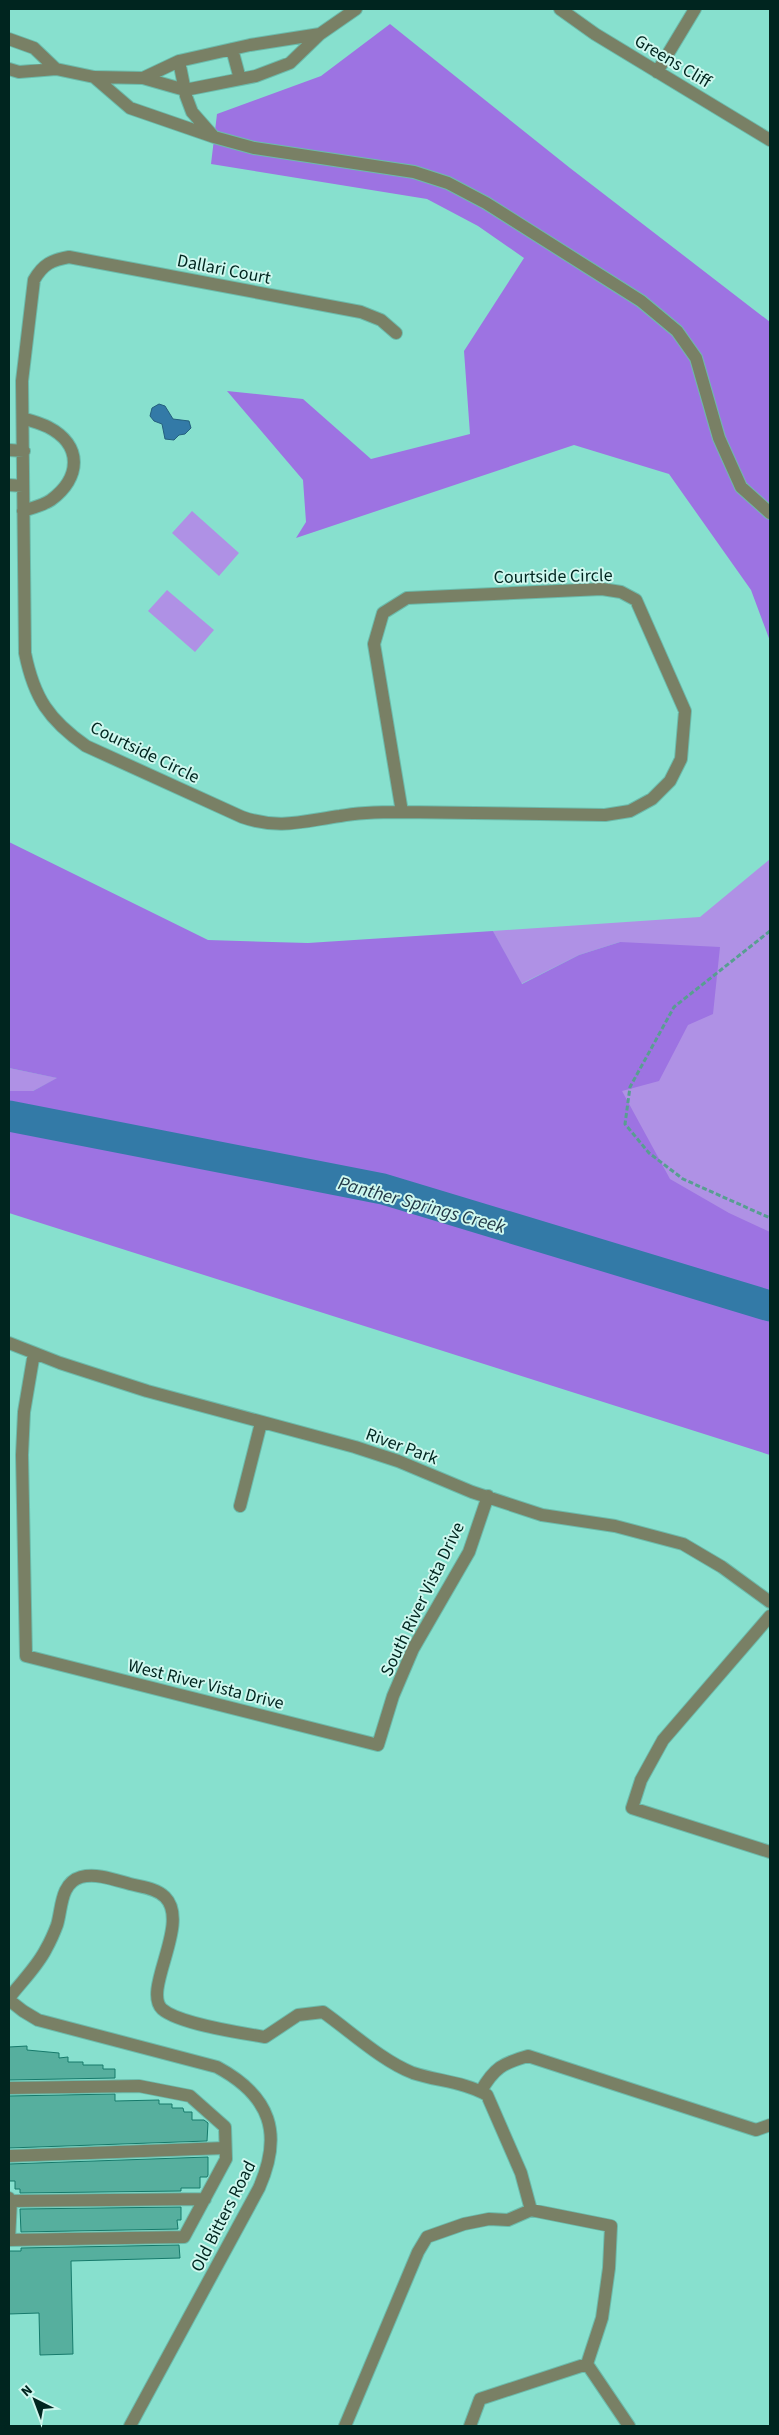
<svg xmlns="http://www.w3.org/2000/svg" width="779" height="2435" font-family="'Source Sans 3',sans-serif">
<rect width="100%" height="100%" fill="#87e0ce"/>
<path fill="#af91e5" d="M192 511 239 553 219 576 172 533Z
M167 590 214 630 195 652 148 611Z
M770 859V1425L581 1151 620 942 579 955 521 984 493 931 700 917Z
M9 1068 58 1078 33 1091H9Z"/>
<path fill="#9d73e2" d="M390 24 570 168 770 322V641L751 590 669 474 574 445 296 538 306 522 303 480 227 391 303 399 371 459 470 434 464 351 524 258 478 226 427 199 211 164 217 114 321 76Z
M9 842 208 940 308 943 493 931 522 984 579 955 620 942 720 947 713 1014 688 1025 659 1081 622 1091 670 1179 729 1213 770 1232V1455L9 1213V1091H33L57 1078 9 1068Z"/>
<path fill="#337aa7" stroke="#24607e" d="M159 404 165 406 173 419 189 421 191 428 185 434 179 435 174 440 165 439 162 424 154 421 150 416 152 408Z"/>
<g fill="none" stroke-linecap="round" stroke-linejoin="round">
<path stroke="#337aa7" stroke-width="31" d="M9 1116 383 1189 770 1306"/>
</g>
<path fill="#56af9e" stroke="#167a6b" d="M27 2046V2050L59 2053V2058L68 2057V2062H83V2065H103V2069H115V2078L9 2080V2047Z
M115 2094V2101L159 2100V2104H172V2108H183L184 2112H192V2120H204L208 2123 207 2141 9 2148V2096Z
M208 2157V2175L207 2177H200V2188H181V2191L20 2193V2189H15V2181H9V2164Z
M181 2207V2220H177L178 2229 21 2232 20 2209Z
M179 2245 180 2258 71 2261 73 2354 40 2355 39 2313 9 2314V2251H21V2248Z"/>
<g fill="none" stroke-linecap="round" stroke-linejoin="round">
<g stroke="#6cbbab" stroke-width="14">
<path id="minor" d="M560 9 595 34 770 140
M9 39 34 48 56 69
M232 49 240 79
M179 61 186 96 192 112 214 137
M9 69 19 72 56 69 94 77 143 78 185 90 256 76 290 63 320 34 356 9
M657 72 695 9
M94 77 130 108 214 137 254 148 414 172 448 183 486 203 641 301 677 331 696 358 719 438 741 487 770 513
M143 78 179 61 250 45 320 34
M396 333 381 320 361 312 69 257C52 260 43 264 34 280L22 381 25 653C34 698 49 720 86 746L242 817C279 830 304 821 340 816 361 812 382 812 402 812
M23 418C31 421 40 423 48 427 83 445 81 478 51 500 44 505 32 508 23 511
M9 450 24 451
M9 485 23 486
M602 589 621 592 636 600 685 711 681 759 670 781 652 799 630 811 605 815 402 812 374 644 383 613 407 598Z
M9 1343 60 1363 147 1391 355 1447 398 1461 472 1492 542 1515 615 1526 683 1544 722 1567 770 1602
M34 1353 24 1412 22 1455 26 1656 378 1745 393 1696 413 1649 469 1552 488 1496
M240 1506 261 1423
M770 1616 663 1740 641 1780 632 1808 770 1852
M9 1998C21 1982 37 1967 46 1949 50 1942 54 1933 57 1925 62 1909 60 1883 81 1877 97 1873 115 1880 130 1884 141 1887 156 1888 165 1897 191 1923 142 1990 162 2009 179 2024 241 2033 265 2037L298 2015 323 2012C350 2031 382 2061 413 2073 437 2081 465 2082 487 2095L521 2173 531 2210 611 2226 609 2268 602 2318 587 2364
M9 2000 23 2011 38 2020 217 2067C271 2096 283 2134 259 2188L130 2426
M9 2088 139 2086 190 2096 225 2127 226 2159 184 2237 9 2240 11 2201 9 2198
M481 2091C494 2068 503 2063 528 2056L756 2130 770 2125
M9 2156 225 2148
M11 2201 205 2199
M345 2426 418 2252 427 2237 464 2224 489 2219 508 2220 531 2210
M470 2426 480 2399 587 2364 629 2426"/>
</g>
<path stroke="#589e91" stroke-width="3" stroke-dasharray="5 2.5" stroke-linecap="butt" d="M770 931 674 1007 630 1087 625 1124 649 1153 683 1179 770 1218"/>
<use href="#minor" stroke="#798065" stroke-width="12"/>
</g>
<g text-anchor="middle" stroke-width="4" stroke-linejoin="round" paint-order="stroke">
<g font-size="18" fill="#00251f" stroke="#cef7ee">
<text transform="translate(673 61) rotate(31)" y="6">Greens Cliff</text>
<text transform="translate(224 269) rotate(11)" y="6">Dallari Court</text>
<text transform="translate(553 576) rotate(-1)" y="6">Courtside Circle</text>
<text transform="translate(145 752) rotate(26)" y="6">Courtside Circle</text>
<text transform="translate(402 1446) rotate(20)" y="6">River Park</text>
<text transform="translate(422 1599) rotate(-64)" y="6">South River Vista Drive</text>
<text transform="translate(206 1684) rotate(14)" y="6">West River Vista Drive</text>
<text transform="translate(223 2216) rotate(-63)" y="6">Old Bitters Road</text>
</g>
<g font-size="19" font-style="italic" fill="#223847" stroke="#cef7ee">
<text transform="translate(422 1204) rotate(15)" y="7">Panther Springs Creek</text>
</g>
</g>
<rect width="779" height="2435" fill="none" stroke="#00251f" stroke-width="20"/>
<g transform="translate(35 2400) rotate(318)" stroke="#cef7ee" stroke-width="4" paint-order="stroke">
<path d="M0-4L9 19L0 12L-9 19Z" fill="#00251f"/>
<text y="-8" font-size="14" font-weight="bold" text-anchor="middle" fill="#00251f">N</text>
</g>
</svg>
